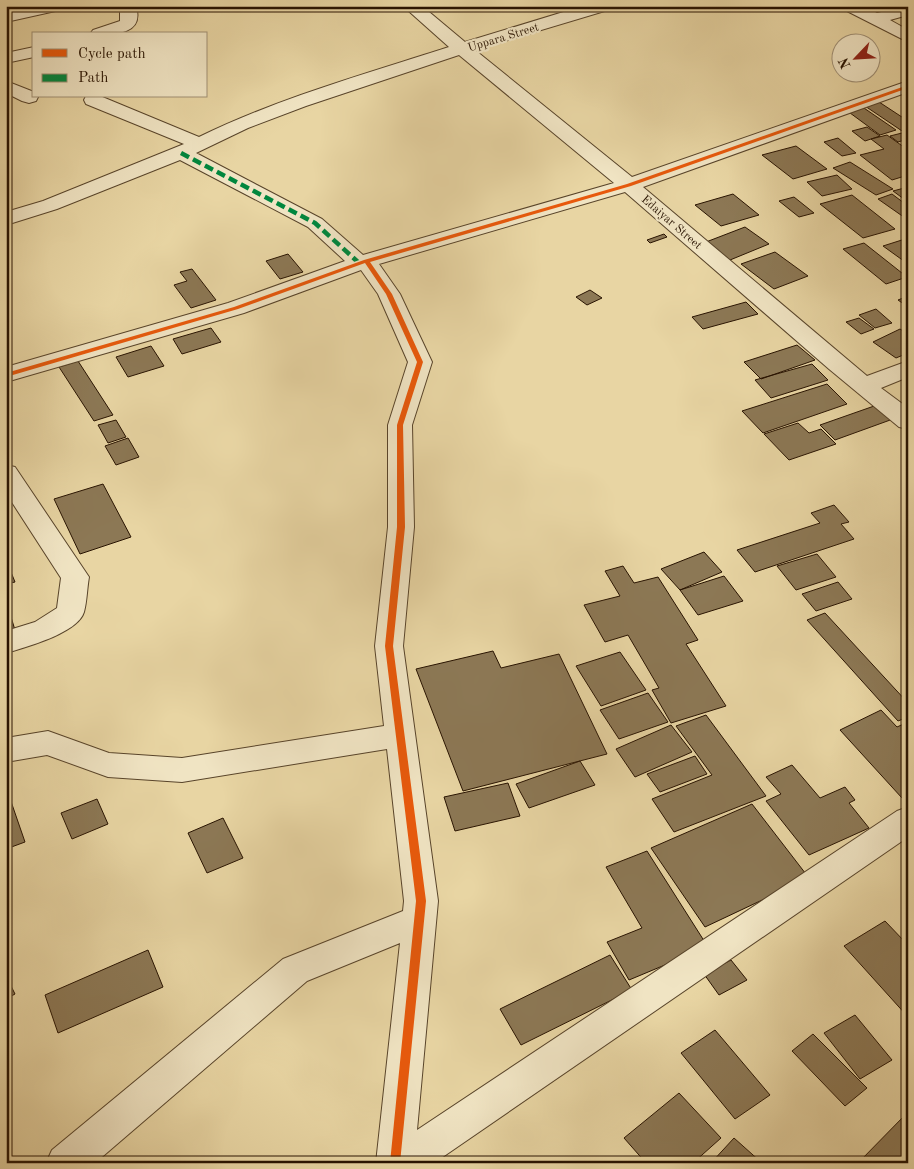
<svg xmlns="http://www.w3.org/2000/svg" width="914" height="1169" font-family="'Old Standard TT',serif">
<rect width="100%" height="100%" fill="#e8d5a3"/>
<filter id="stains"><feTurbulence type="fractalNoise" baseFrequency=".004" numOctaves="4"/><feColorMatrix values="0 0 0 0 .2 0 0 0 0 .09 0 0 0 0 .02 0 0 0 .5 -.17"/></filter>
<radialGradient id="worn" r=".72"><stop offset=".6" stop-color="#630" stop-opacity="0"/><stop offset="1" stop-color="#630" stop-opacity=".3"/></radialGradient>
<path fill="#8c7855" stroke="#281301" d="M876 100 908 121V135L862 104Z
M861 106 896 130 880 135 846 110Z
M867 127 880 136 865 141 852 131Z
M902 133 908 137V139L898 142 890 136Z
M887 135 908 150V175L892 180 860 155 884 149 871 139Z
M838 138 856 153 842 156 824 142Z
M796 146 827 169 793 179 762 155Z
M850 162 893 189 876 195 833 168Z
M837 175 852 189 822 196 807 182Z
M908 187V202L893 191Z
M733 194 759 215 721 226 695 205Z
M892 194 908 206V220L878 199Z
M852 195 895 229 863 238 820 204Z
M794 197 814 213 799 217 779 201Z
M745 227 769 244 730 260 706 242Z
M664 234 667 237 650 243 647 240Z
M905 239 908 241V264L883 246Z
M864 243 907 277 886 284 843 249Z
M775 252 808 276 774 289 741 264Z
M288 254 303 272 280 279 266 261Z
M192 269 216 300 191 308 174 285 187 281 180 272Z
M590 290 602 298 587 305 576 297Z
M908 296V307L898 300Z
M746 302 758 314 703 329 692 317Z
M876 309 892 323 875 328 859 315Z
M859 318 874 329 861 334 846 322Z
M211 328 221 342 182 354 173 339Z
M900 329 908 334V353L896 358 873 342Z
M797 345 815 360 761 379 744 362Z
M151 346 164 366 128 377 116 357Z
M78 361 113 415 94 421 59 367Z
M812 364 828 380 771 398 755 380Z
M827 384 847 404 763 433 742 411Z
M877 405 893 419 835 440 820 425Z
M116 420 126 437 108 443 98 425Z
M798 423 809 433 821 429 836 444 789 460 764 434Z
M128 438 139 457 116 465 105 446Z
M103 484 131 537 80 554 54 499Z
M834 505 849 522 841 524 854 539 755 572 737 550 820 523 811 513Z
M704 552 722 572 680 590 661 569Z
M817 554 836 577 796 590 777 566Z
M6 560 15 582 6 584Z
M623 566 634 583 658 577 698 640 686 644 726 706 671 723 652 690 659 688 628 635 605 642 584 605 620 596 605 571Z
M724 576 743 601 698 615 680 590Z
M838 582 852 599 816 611 802 594Z
M6 601 15 630 6 632Z
M825 613 908 703V717L898 721 807 620Z
M493 651 501 668 559 654 607 754 463 791 416 669Z
M620 652 646 690 601 706 576 666Z
M648 693 668 722 619 739 600 710Z
M881 710 897 727 908 722V795L902 798 840 730Z
M706 715 766 796 674 832 652 799 712 775 676 726Z
M671 725 692 752 635 777 616 749Z
M695 756 707 774 660 792 647 774Z
M580 761 595 785 529 808 516 784Z
M792 765 820 798 845 787 855 800 849 803 869 828 809 855 766 801 781 794 766 777Z
M508 783 520 816 455 831 444 797Z
M6 787 25 842 6 849Z
M97 799 108 824 72 839 61 813Z
M752 804 809 878 705 927 651 848Z
M223 818 243 858 207 873 188 833Z
M647 851 708 947 629 980 607 942 642 928 606 867Z
M885 921 905 942 908 941V1017L844 946Z
M148 950 163 987 58 1033 45 995Z
M610 955 632 990 521 1045 500 1009Z
M731 960 747 980 719 995 704 974Z
M6 976 15 994 6 999Z
M855 1015 892 1060 860 1079 824 1033Z
M715 1030 770 1095 735 1119 681 1053Z
M813 1034 867 1088 845 1106 792 1051Z
M679 1093 721 1138 693 1163H646L624 1138Z
M908 1112V1163H858Z
M734 1138 762 1163H711Z"/>
<g fill="none" stroke-linecap="round" stroke-linejoin="round">
<g stroke="#58442a" stroke-width="2">
<path id="minor" d="M31 6H62L60 10 6 22V12Z
M119 6H136C145 37 111 34 90 34L93 30 120 21V9Z
M403 6H422L465 42 583 6H610L608 10 475 50 632 177 908 81V92L643 187 867 376 908 361V377L881 388 908 408V429L899 427 829 369 625 192 379 264 400 294 432 362 412 425 414 527 403 646 438 901 417 1130 897 811 908 807V837L434 1163H376L400 943 307 981 95 1163H46L52 1150 283 959 403 911 404 901 387 749 182 782 108 777 47 755 6 762V738L48 731 109 753 182 758 384 726 375 646 388 527V425L408 362 378 294 361 270 244 313 6 382V367L228 303 345 261 308 227 180 160 57 209 6 225V212L43 201 184 144 86 104 84 100 86 96H100L199 137C279 98 365 74 449 47ZM459 55 614 183 363 255 322 219 196 153 248 128 306 106Z
M843 6H864L877 13 908 6V15L890 20 908 30V42L845 10Z
M34 47V57L6 63V53Z
M6 81 34 92V96L38 97 36 101 29 103 22 101 6 93Z
M6 465 15 467 89 577C87 588 87 601 84 612 78 633 26 647 6 653V631L35 622 57 608 61 578 6 493Z"/>
</g>
<use href="#minor" fill="#f0e4c3" fill-rule="evenodd"/>
<path stroke="#00873e" stroke-width="4.5" stroke-dasharray="9 4.5" stroke-linecap="butt" d="M181 153 315 223 359 263"/>
<g stroke="#f0e4c3" stroke-width="3">
<path id="cycleway" d="M908 85V88L631 186 370 262 392 294 423 362 403 425 405 527 393 646 426 901 400 1163H390L416 901 385 646 397 527V425L417 362 386 294 365 263 238 309 6 377V373L234 307 364 260 627 184Z"/>
</g>
<use href="#cycleway" fill="#e8590c" fill-rule="evenodd"/>
</g>
<g text-anchor="middle" stroke-width="4.5" stroke-linejoin="round" paint-order="stroke">
<g font-size="12" fill="#281301" stroke="#f0e4c3">
<text transform="translate(503 37) rotate(-17)" y="4">Uppara Street</text>
<text transform="translate(672 222) rotate(41)" y="4">Edaiyar Street</text>
</g>
</g>
<rect width="914" height="1169" fill="none" stroke="#e8d5a3" stroke-width="25"/>
<rect x="8" y="8" width="899" height="1154" fill="none" stroke="#281301" stroke-width="2.5"/>
<rect x="12" y="12" width="889" height="1144" fill="none" stroke="#281301"/>
<rect x="32" y="32" width="175" height="65" fill="#f0e4c3" stroke="#a09075"/>
<rect x="42" y="49" width="25" height="8" fill="#e8590c" stroke="#a09075"/>
<text x="78" y="58" font-size="15" fill="#281301">Cycle path</text>
<rect x="42" y="74" width="25" height="8" fill="#00873e" stroke="#a09075"/>
<text x="78" y="82" font-size="15" fill="#281301">Path</text>
<g transform="translate(856 58) rotate(245)"><circle r="24" fill="#f0e4c3" stroke="#a09075"/>
<path d="M0-4L9 19L0 12L-9 19Z" fill="#8f2418"/>
<text y="-8" font-size="14" font-weight="bold" text-anchor="middle" fill="#281301">N</text>
</g>
<rect width="100%" height="100%" filter="url(#stains)"/>
<rect width="100%" height="100%" fill="url(#worn)"/>
</svg>
